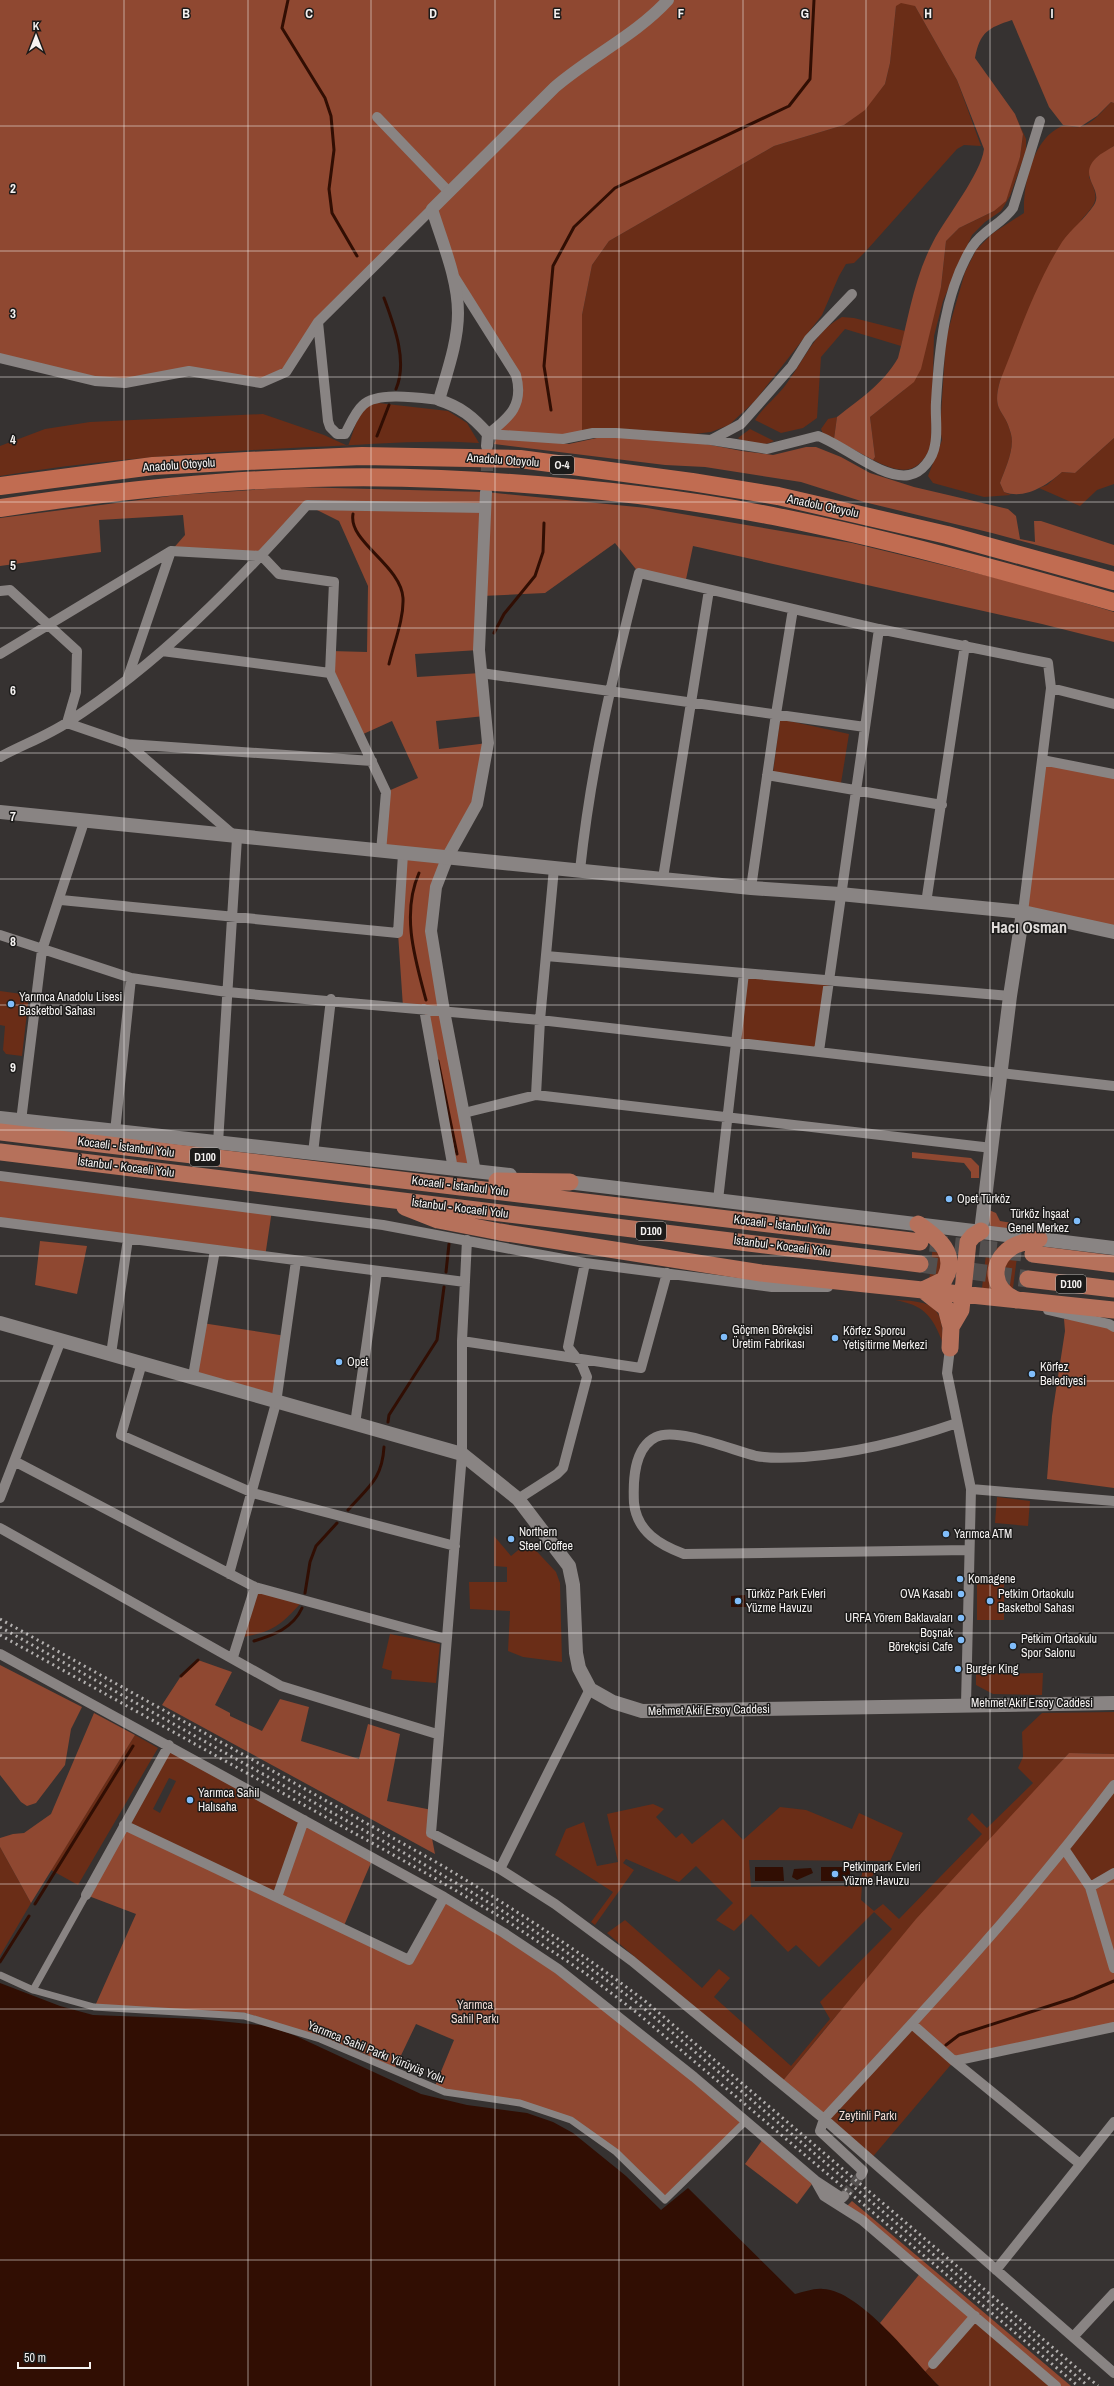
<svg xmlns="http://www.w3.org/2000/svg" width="1114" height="2386" font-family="'Archivo Narrow',sans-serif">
<rect width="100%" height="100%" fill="#363231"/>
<path fill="#6a2d17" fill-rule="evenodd" d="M895 0H916L915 6 957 80 981 146 964 145 957 149 866 251 854 263 846 264 839 276 822 315 754 402 729 425 711 432 686 435H582V315L592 265 609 241 774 146 844 125 864 110 885 84 890 63 896 6Z
M1111 102 1114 103V146L1096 158 1089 177C1099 199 1098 201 1082 219L1000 381C991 413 1005 408 1011 434 1015 449 1005 469 1000 483L1004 492 1011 495 984 497 933 483 928 476 942 440 940 429 946 338 965 272 976 250 993 233 1024 213C1023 185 1032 139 1062 126 1067 124 1074 128 1080 127 1092 124 1103 111 1111 102Z
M1015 114 1026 139V151L1010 196 1001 211 985 222 972 235 943 301 934 336 931 446C918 477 899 473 873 460L875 457 870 417 904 390 941 287 946 241 959 228 994 211 1020 157 1023 134Z
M842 317 854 318 905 331 901 346 845 329 821 357 817 418 803 428 781 433 755 420C764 406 778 396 787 383 804 360 816 330 842 317Z
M378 403 448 411 467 423 479 443C422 439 367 445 310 447 206 452 103 459 0 476V446L45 429 90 422 263 414 324 435 348 446C356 427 357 406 378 403Z
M837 417 834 439 823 434 821 429 828 419Z
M750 429 774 441C764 447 747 445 738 438Z
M1114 438V484L1097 490 1080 506 1039 488 1047 485 1062 472 1075 473Z
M780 719 849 734 841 783 773 773Z
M744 973 829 981 819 1051 735 1041Z
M0 991 29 995 22 1056 6 1054 3 1050 5 1026 0 1025Z
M933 1245 939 1248 944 1271 929 1282Z
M987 1246 1000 1248 995 1290 982 1288Z
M1015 1254 1017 1257 1013 1288H1006L1002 1265Z
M895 1300C927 1301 945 1304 942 1341 932 1315 923 1305 895 1300Z
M997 1497 1030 1501 1028 1526 995 1523Z
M494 1536 511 1556 528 1542 556 1572 560 1583 562 1662 523 1657 508 1651 510 1611 470 1609 469 1582H507V1567L494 1566Z
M1004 1582V1620H977V1583Z
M257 1591 300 1604C280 1626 272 1632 242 1637Z
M390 1634 440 1644 436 1683 391 1679 392 1671 382 1668Z
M1043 1673 1042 1695 993 1694 976 1685V1674Z
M1114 1712V1754L1069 1753 831 2022 781 2083 607 1933 625 1920 702 1988 719 1969 730 1978 714 1997 791 2066 830 2019 820 2002 892 1929 874 1912 819 1967 796 1945 788 1952 751 1914 734 1931 716 1920 733 1903 696 1866 679 1882 626 1859 623 1863 634 1870 595 1925 591 1922 613 1892 555 1855 566 1829 584 1822 597 1866 618 1862 607 1814 653 1804 664 1809 656 1817 676 1838 682 1833 692 1844 723 1819 743 1840 780 1807 806 1810 852 1829 859 1813 903 1833 890 1861 749 1860 751 1887 853 1886 862 1875V1863H887L862 1885 861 1900 874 1911 883 1904 899 1919 982 1834 967 1819 972 1813 987 1828 1033 1783 1018 1768 1023 1757 1022 1732 1042 1713Z
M135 1735 158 1748 78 1885 51 1870Z
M169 1745 304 1820 277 1897 124 1825ZM169 1778 176 1781 160 1813 153 1809Z
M1114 1785V1873L1090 1887 1065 1850Z
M0 1847 31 1903 0 1956Z
M912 2024 954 2061 870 2160 824 2119Z
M975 2316 1056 2386H939L925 2372Z"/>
<path fill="#8f4831" d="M0 0H1114V103L1111 102 1097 116 1080 127 1063 125 1049 107 1012 20C988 28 980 32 975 58L1015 114 1023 134 1020 157 1006 201 994 211 959 228 946 241 941 287 921 369 914 382 870 417 875 457 873 460 834 439 837 417C860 399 883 384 898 358 908 320 914 278 933 242 946 217 981 174 984 149L957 80 915 6 901 3 896 6 890 63 885 84 865 110 844 125 774 146 609 241 592 265 582 315V435L488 434 508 419 518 384 450 271 432 209 318 322 286 372 261 383 189 371 125 383 0 358Z
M1114 146V438L1075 473 1062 472C1047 485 1025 500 1004 492L1000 483C1005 469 1015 449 1011 434 1005 408 991 413 1000 381 1019 334 1035 285 1062 242 1071 229 1085 219 1094 205 1104 189 1077 177 1096 158 1101 153 1108 150 1114 146Z
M606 436 695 442 742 451 773 455 806 447H816L841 457 870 473 914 487 1008 509 1016 516 1020 539 1035 542 1034 521H1041L1114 545V566L992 533 864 502 801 482 705 467 665 465 494 444 497 437 569 444Z
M295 487 486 492 647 508 852 543 1025 585 1114 612V642L1042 624 693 546 685 584 639 573 615 543 545 593 482 596 479 650 415 654 417 677 481 673 485 716 436 721 439 749 488 743 477 804 448 856 431 931 475 1172 453 1169 424 1009 403 1007 398 933 403 854 381 852 386 792 418 778 392 721 361 735 330 673 331 651 367 652 368 586 339 521 307 505 262 556 171 551 185 535 183 515 99 520 101 552 0 566V518L178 495Z
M1042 760 1114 774V932L1023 912Z
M912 1152 971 1158 979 1166V1178H971V1172L964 1163 912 1158Z
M0 1176 272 1210 265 1257 0 1222Z
M989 1210 996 1213 1000 1221 1030 1226V1233L991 1227 988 1218Z
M40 1241 87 1246 77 1294 35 1285Z
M1064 1319 1109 1324 1114 1327V1488L1047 1479 1052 1416 1065 1331Z
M202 1323 286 1336 276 1403 193 1376Z
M198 1660 232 1672 215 1705 230 1713V1716L262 1731 280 1699 309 1707 301 1741 359 1759 368 1724 400 1734 387 1801 432 1810 431 1833 435 1854 162 1705 181 1676Z
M0 1665 82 1707 71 1729 65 1765 36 1803 27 1806 21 1802 0 1775Z
M94 1713 135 1735 31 1903 0 1847V1838L13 1834 24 1833 51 1814Z
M1069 1753 1114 1754V1785L1065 1850 1090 1887 1114 1873V2027L954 2061 912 2024 824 2119 781 2083 916 1919Z
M304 1820 373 1858 343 1928 409 1960 444 1897 504 1933 746 2121 665 2199 572 2117 445 2090 435 2086 454 2040 416 2024 395 2068 361 2052 246 2013 95 2006 136 1914 86 1895 124 1825 277 1897Z
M765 2136 815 2180 797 2204 745 2164Z
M852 2201 1071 2386H1056L975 2316 925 2372 880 2323 922 2271 844 2209Z"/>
<path fill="#310e03" d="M745 1595 746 1607H731V1596Z
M755 1867H783L784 1881H755Z
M821 1867H850V1881H821Z
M811 1868 813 1873 797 1880 792 1877 794 1869Z
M0 1983 60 2006 93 2015 199 2019 269 2026 296 2036 421 2094 467 2105 527 2113 553 2122 573 2133 626 2176 661 2210 688 2188 795 2294C804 2292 814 2288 823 2289 860 2290 913 2360 939 2386H0Z"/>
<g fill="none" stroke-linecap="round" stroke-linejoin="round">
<path stroke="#310e03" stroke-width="3" d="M288 0 282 28 325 98 331 116 334 150 329 189 332 213 357 256
M384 298C394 325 408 361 396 389
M551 410 544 366 553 266 574 227 615 188 789 106 810 79 814 0
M377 436 389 405
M353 514C348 542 401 565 403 598 404 619 394 643 389 664
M494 633 504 614 535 576 543 552 544 523
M419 873C401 914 415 959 426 1000
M438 1061 457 1154
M446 1272 449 1244
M388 1422 389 1415 437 1340 444 1287
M348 1510C368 1487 382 1480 384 1447
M305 1593 310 1562 316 1546 337 1523
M254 1641C274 1635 293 1628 302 1608
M181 1676 198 1660
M35 1904 133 1746
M0 1962 29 1916
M946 2045 959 2035 1074 1998 1114 1981"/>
<path stroke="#534f4e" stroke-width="10" stroke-dasharray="10 5" stroke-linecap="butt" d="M844 2196 861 2175"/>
<path stroke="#534f4e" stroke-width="12" stroke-dasharray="12 6" stroke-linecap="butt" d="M487 489V451"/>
<path stroke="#534f4e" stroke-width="17" stroke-dasharray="17 8" stroke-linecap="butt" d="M930 1243 1033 1254
M920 1264 1028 1279"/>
<path stroke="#898483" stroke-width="7" d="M0 1975 33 1990 94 2007 244 2016 320 2039 445 2092 520 2103 571 2120 616 2152 665 2200 746 2121
M33 1990 86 1895"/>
<path stroke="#898483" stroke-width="10" d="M377 117 449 192
M455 278 516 375C524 405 510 417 488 434
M318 322 328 421 330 427 337 434H345C350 425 355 412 363 405 377 391 421 398 439 400
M0 358 95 381 125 383 189 371 261 383 286 372 318 322 432 209
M488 434 563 439 593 433H616L711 440 767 449 818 436C842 444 882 480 909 475 922 473 933 458 935 445 938 431 935 417 936 402 939 351 944 293 972 247 983 230 1002 224 1013 208L1040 121
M711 440 741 424 792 366 809 339 852 294
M0 591 10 590 77 651 76 692 67 723 128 744 372 761
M162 651 330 673
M0 654 171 551 262 556 279 574 334 582 330 673 386 792 381 852
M481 673 865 727
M128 677 171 551
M1051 688 1114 704
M128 744 237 838 218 1143
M0 757C22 745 47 736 68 722 158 664 236 585 307 505L485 508
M1042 760 1114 774
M767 775 942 805
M580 870C591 767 613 673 639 573L879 629 1048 663 1051 688 1023 912
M663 878 709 590
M751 888 776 714 793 609
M61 900 398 933 403 854
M926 903 965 645
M0 935 131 978 227 992 540 1020 1114 1086
M546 956 1010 996
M424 1009 453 1169
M819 1051 879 629
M536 1095 540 1020 554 868
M464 1113 536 1095 992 1148
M21 1121 42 950 84 822
M115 1132 131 978
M313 1153 331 999
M0 1176 383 1225 585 1263 772 1287H828
M718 1200 744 973
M0 1222 465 1282
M467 1240 462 1341V1454L431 1833 500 1869 555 1904 632 1961 824 2119 1114 2373
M1048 1310 1109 1324 1114 1327
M462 1341 641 1368 667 1273
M950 1348 947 1373 971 1489 966 1704
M111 1354 128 1239
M142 1363 121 1435 253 1493 455 1546
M193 1376 215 1250
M957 1423C908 1440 857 1453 804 1457 788 1458 772 1459 756 1456 732 1450 677 1427 656 1437 633 1448 633 1483 634 1503 637 1532 660 1545 684 1554L969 1550
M355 1424 377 1272
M16 1462 255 1587 446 1639
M971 1489 1114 1501
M0 1498 61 1340
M518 1499 557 1474 563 1468 587 1377 582 1365 568 1347 585 1263
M0 1528 281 1686 437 1734
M229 1574 276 1403 296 1261
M0 1654 444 1897 504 1933 558 1969 694 2077 815 2180 824 2196 862 2220 1056 2386
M233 1657 255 1587
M124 1825 409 1960 444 1897
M1065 1850 1090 1887 1114 1968
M500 1869 590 1689
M1090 1887 1114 1873
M86 1895 169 1745
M277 1897 304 1820
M912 2024 954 2061 1080 2164
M954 2061 1114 2027
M861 2175 863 2171 820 2131 824 2119C924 2011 1025 1903 1114 1785
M816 2181 842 2198 844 2196
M996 2270 1114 2122
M1073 2337 1114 2293
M933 2364 975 2316"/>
<path stroke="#898483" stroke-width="12" d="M487 446 488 434C473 417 461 407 439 400 447 372 458 342 458 313 458 278 442 242 432 209L555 87C591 56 636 35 668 0
M475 1172 444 1011 431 931 436 887 448 856 477 804 488 743 479 650 486 492"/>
<path stroke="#898483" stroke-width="14" d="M0 812 751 888 840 894 1023 912 1114 932
M0 1118 510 1175
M559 1181 1114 1248
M981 1231 1010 996 1023 912
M0 1323 462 1454 518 1499 569 1566 573 1585 576 1653 579 1668 590 1689 613 1702 642 1711 1114 1703"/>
<path stroke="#b6715b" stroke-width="17" d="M0 1132 920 1242
M0 1152 920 1264
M497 1181 570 1182
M405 1207 438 1220 500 1232 761 1273 1114 1310
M918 1224C938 1238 959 1254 944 1280L923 1290
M1033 1254 1114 1264
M1028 1279 1114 1289
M923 1290 946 1308 951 1327
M1017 1300C991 1290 989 1262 1012 1247 1020 1242 1030 1241 1039 1239
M950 1348 951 1327 961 1310 968 1242 973 1236 981 1231"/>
<path stroke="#c16c51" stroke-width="18" d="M0 486 153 466 247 461 362 456 520 459 692 482 778 496 947 535 1114 581
M0 508C146 486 293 472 441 479 552 484 664 495 773 516 888 539 1001 570 1114 602"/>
<path stroke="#b3b0af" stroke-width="3" stroke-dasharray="2 4" stroke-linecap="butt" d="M0 1619 436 1862C508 1905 578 1950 645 2001L1098 2386
M0 1627C108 1687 216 1748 324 1808 433 1869 542 1929 641 2006L1088 2386
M0 1635 431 1876 504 1919 585 1973 636 2012 1078 2386"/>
</g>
<path fill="none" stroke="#f5f2f1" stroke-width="1" stroke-opacity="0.55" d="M124 0V2386M248 0V2386M371 0V2386M495 0V2386M619 0V2386M743 0V2386M866 0V2386M990 0V2386M0 126H1114M0 251H1114M0 377H1114M0 502H1114M0 628H1114M0 753H1114M0 879H1114M0 1005H1114M0 1130H1114M0 1256H1114M0 1381H1114M0 1507H1114M0 1633H1114M0 1758H1114M0 1884H1114M0 2009H1114M0 2135H1114M0 2260H1114"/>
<g fill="#80bdfa" stroke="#1c1b1a" stroke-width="1.5">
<circle cx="11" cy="1004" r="4"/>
<circle cx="949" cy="1199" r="4"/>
<circle cx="1077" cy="1221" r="4"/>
<circle cx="724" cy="1337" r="4"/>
<circle cx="835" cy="1338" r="4"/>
<circle cx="339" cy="1362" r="4"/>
<circle cx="1032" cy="1374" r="4"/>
<circle cx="946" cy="1534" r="4"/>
<circle cx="511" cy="1539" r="4"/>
<circle cx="960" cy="1579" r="4"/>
<circle cx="961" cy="1594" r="4"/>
<circle cx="738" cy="1601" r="4"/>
<circle cx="990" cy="1601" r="4"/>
<circle cx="961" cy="1618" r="4"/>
<circle cx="961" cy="1640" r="4"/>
<circle cx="1013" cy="1646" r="4"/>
<circle cx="958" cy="1669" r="4"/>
<circle cx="190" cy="1800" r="4"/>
<circle cx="835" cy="1874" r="4"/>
</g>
<g text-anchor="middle" stroke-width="3" stroke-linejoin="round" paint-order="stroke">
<g fill="#1c1b1a" stroke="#b4b2b0" stroke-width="1">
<rect x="550" y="456" width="24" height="18" rx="3"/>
<rect x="190" y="1148" width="30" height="18" rx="3"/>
<rect x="636" y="1222" width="30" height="18" rx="3"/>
<rect x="1056" y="1275" width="30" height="18" rx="3"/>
</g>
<g font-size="11" font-weight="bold" fill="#f5f2f1">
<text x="562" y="469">O-4</text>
<text x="205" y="1161">D100</text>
<text x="651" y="1235">D100</text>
<text x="1071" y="1288">D100</text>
</g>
<g font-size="12" fill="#f5f2f1" stroke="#1c1b1a">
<text transform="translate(503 460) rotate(4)" y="4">Anadolu Otoyolu</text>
<text transform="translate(179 465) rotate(-4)" y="4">Anadolu Otoyolu</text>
<text transform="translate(823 506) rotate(12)" y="4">Anadolu Otoyolu</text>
<text transform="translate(126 1147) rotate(7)" y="4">Kocaeli - İstanbul Yolu</text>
<text transform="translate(126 1167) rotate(7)" y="4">İstanbul - Kocaeli Yolu</text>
<text transform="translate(460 1186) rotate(7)" y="4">Kocaeli - İstanbul Yolu</text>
<text transform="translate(460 1208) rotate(7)" y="4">İstanbul - Kocaeli Yolu</text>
<text transform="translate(782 1225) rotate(7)" y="4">Kocaeli - İstanbul Yolu</text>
<text transform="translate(782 1246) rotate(7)" y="4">İstanbul - Kocaeli Yolu</text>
<text x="1032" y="1707">Mehmet Akif Ersoy Caddesi</text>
<text transform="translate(709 1710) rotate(-1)" y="4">Mehmet Akif Ersoy Caddesi</text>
<text transform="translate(376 2052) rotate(22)" y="4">Yarımca Sahil Parkı Yürüyüş Yolu</text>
</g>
<g font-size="12" fill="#f5f2f1" stroke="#1c1b1a" text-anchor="start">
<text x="19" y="1001">Yarımca Anadolu Lisesi<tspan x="19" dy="14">Basketbol Sahası</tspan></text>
<text x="957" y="1203">Opet Türköz</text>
<text x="1069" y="1218" text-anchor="end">Türköz İnşaat<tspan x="1069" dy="14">Genel Merkez</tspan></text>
<text x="732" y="1334">Göçmen Börekçisi<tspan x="732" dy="14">Üretim Fabrikası</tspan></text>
<text x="843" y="1335">Körfez Sporcu<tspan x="843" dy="14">Yetişitirme Merkezi</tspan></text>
<text x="347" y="1366">Opet</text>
<text x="1040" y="1371">Körfez<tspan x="1040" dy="14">Belediyesi</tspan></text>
<text x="519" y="1536">Northern<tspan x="519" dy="14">Steel Coffee</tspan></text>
<text x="954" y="1538">Yarımca ATM</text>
<text x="968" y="1583">Komagene</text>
<text x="746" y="1598">Türköz Park Evleri<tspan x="746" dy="14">Yüzme Havuzu</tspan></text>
<text x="953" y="1598" text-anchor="end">OVA Kasabı</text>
<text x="998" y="1598">Petkim Ortaokulu<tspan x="998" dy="14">Basketbol Sahası</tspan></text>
<text x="953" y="1622" text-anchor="end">URFA Yörem Baklavaları</text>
<text x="953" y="1637" text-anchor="end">Boşnak<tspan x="953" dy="14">Börekçisi Cafe</tspan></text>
<text x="1021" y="1643">Petkim Ortaokulu<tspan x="1021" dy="14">Spor Salonu</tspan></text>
<text x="966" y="1673">Burger King</text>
<text x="198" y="1797">Yarımca Sahil<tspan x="198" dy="14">Halısaha</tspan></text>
<text x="843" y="1871">Petkimpark Evleri<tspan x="843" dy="14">Yüzme Havuzu</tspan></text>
</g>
<g font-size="12" fill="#efd9d2" stroke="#1c1b1a">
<text x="475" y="2009">Yarımca<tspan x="475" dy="14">Sahil Parkı</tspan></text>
<text x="868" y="2120">Zeytinli Parkı</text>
</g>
<g font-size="16" font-weight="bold" fill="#e0dcda" stroke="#1c1b1a">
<text x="1029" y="933">Hacı Osman</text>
</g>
</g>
<g font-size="13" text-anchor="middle" font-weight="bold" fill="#f5f2f1" stroke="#1c1b1a" stroke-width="3" stroke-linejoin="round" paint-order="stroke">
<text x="186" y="18">B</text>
<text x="309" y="18">C</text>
<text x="433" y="18">D</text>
<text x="557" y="18">E</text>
<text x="681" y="18">F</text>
<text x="805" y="18">G</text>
<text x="928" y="18">H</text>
<text x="1052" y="18">I</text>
<text x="13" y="193">2</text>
<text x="13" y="318">3</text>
<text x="13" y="444">4</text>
<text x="13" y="570">5</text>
<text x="13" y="695">6</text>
<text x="13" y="821">7</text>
<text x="13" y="946">8</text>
<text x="13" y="1072">9</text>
</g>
<g transform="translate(36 36)" stroke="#1c1b1a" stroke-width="3" paint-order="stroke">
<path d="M0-3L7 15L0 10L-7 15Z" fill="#f5f2f1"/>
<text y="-6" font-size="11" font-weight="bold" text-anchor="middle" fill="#f5f2f1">K</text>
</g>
<path d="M18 2362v6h72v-6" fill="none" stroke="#f5f2f1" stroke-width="2"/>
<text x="24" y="2362" font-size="12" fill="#f5f2f1" stroke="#1c1b1a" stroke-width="3" paint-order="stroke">50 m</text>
</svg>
